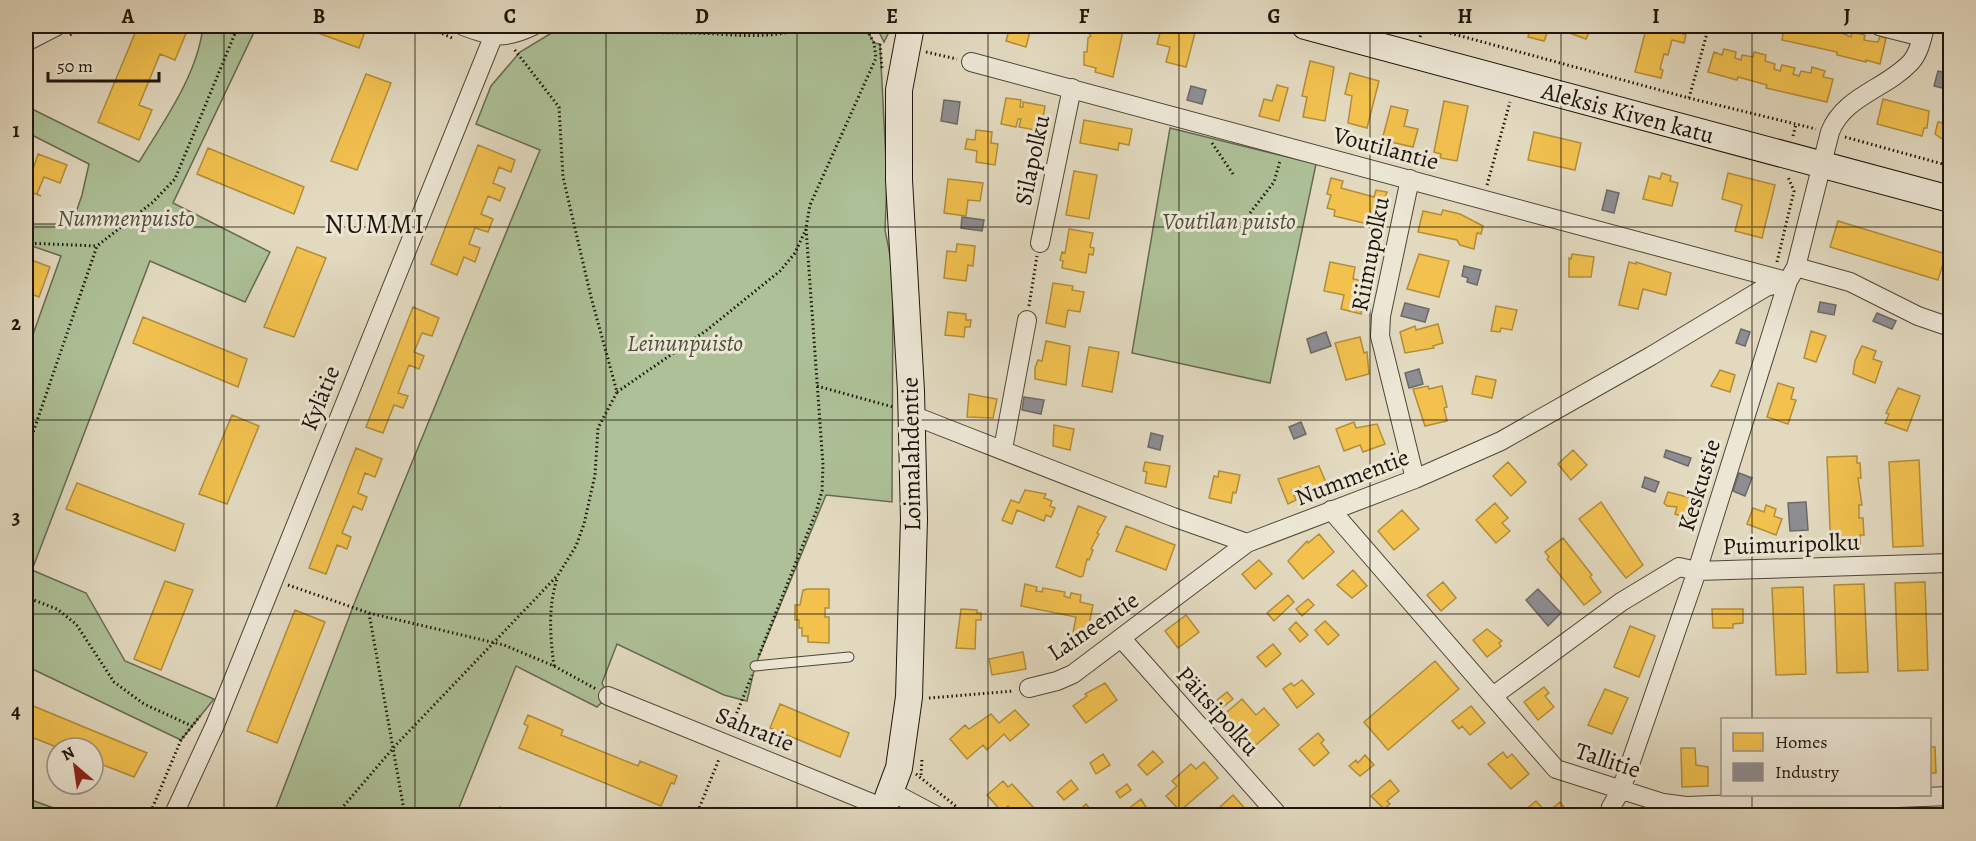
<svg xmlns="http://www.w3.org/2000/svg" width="1976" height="841" font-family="Alegreya,serif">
<rect width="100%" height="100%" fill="#e2d9bf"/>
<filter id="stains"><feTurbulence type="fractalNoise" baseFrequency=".00333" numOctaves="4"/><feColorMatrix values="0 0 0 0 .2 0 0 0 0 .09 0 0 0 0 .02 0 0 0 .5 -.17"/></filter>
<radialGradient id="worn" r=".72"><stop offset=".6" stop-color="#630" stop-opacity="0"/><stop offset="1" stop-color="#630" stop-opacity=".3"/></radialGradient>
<path fill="#adc097" stroke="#666a51" stroke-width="1.5" d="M203 26H257L173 203 270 252 245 302 150 261 32 570 86 593 125 661 214 699 181 740 26 666V354L61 256 26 244V224H72L82 195 89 164 26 132V106L139 162C164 121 198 74 203 26Z
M563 26H865L874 43 880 44 887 180 885 230 893 270 892 502 826 495 755 666 747 701 724 695 617 644 602 683 608 696 597 707 516 666 456 815 273 816 356 599 540 150 476 124 491 86 520 52Z
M876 26H892L884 42Z
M1170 128 1316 164 1270 383 1132 353Z
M26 798 73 815H26Z"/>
<path fill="#f2c14e" stroke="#b28d3a" stroke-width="1.5" d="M138 26H173L187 31 175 60 160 54 139 105 152 110 139 140 98 122Z
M299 26H367L359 48Z
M1010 26 1031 28 1026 47 1006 41Z
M1089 26H1124L1113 77 1095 72 1096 68 1084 65V52H1087L1088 38 1091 36 1087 31Z
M1162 26H1182L1196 29 1186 67 1166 62 1170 47 1157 44Z
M1506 26H1592L1586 39 1550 26 1544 41 1528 37 1529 33 1514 29 1513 33 1505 30Z
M1660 26H1685L1683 34 1686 35 1684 43 1672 40 1668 55 1664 54 1660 69 1663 70 1661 78 1635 72 1646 29 1658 33Z
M1780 26H1839L1837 31 1851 37 1852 32 1865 35 1864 40 1869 41 1878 42 1880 36 1886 38 1880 64 1866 60V62L1837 55V52L1782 40 1783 34 1778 32Z
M1724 49 1736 52 1735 58 1741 60 1742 55 1753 57 1754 52 1766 55 1765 61 1775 64 1774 69 1780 71 1782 65 1795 68 1793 74 1799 76 1801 71 1811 73 1812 67 1825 71 1823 77 1833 79 1827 102 1766 88 1767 85 1738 77 1737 80 1708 72 1714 52 1722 55Z
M1310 61 1334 67 1325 121 1303 117 1307 97 1302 96Z
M1350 73 1379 81 1367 128 1348 123 1352 96 1345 94Z
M366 74 391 83 357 170 331 161Z
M1277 85 1288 88 1279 121 1259 116 1264 99 1272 101Z
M1006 98 1021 100 1020 107H1023V102L1045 106 1041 131 1019 127 1021 119H1018L1016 127 1001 124Z
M1883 99 1929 111 1927 128H1924L1922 136 1877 124Z
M1444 101 1468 106 1457 161 1440 158 1441 154 1434 152Z
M1391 106 1408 110 1404 126 1418 129 1413 147 1382 140Z
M1945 113 1950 114V139L1945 137 1944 140 1935 134 1938 122 1943 123Z
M1084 120 1132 129 1129 145 1119 143 1118 150 1080 143Z
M976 130 992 132 991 143 998 144 995 165 976 162 977 151 965 149 967 139 975 140Z
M1534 132 1581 143 1575 170 1528 160Z
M478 145 515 160 511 172 499 167 493 183 505 188 500 201 488 196 481 214 493 219 488 232 475 228 469 244 480 248 475 262 464 257 457 275 431 264Z
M208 148 304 187 294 214 197 174Z
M38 154 67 165 60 183 44 177 37 194 41 196 26 190Z
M1074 171 1097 175 1089 219 1066 215Z
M1662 173 1671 176 1670 181 1678 183 1672 206 1643 199 1649 176 1660 179Z
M1728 173 1775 185 1762 238 1735 231 1742 205 1722 199Z
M1331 178 1343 181 1341 188 1374 197 1376 190 1387 192 1376 221 1369 219 1368 224 1334 216 1335 210 1327 208 1331 195 1327 194Z
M948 179 983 183 980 201 968 200 966 216 944 213Z
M1443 210 1460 214 1483 226 1481 234 1477 233 1474 249 1460 245 1457 240 1418 232 1423 211 1441 215Z
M1838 221 1946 254 1938 280 1830 247Z
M1069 229 1093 233 1090 247 1094 248 1093 255 1089 254 1086 273 1062 268 1063 261 1060 260 1062 252 1065 253Z
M957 244 975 246 973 266 968 265 966 281 944 278 947 251 956 252Z
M297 247 326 258 294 337 264 327Z
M1419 254 1449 261 1439 297 1407 289Z
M1572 254 1594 257 1591 277H1569V258L1571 259Z
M26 258 50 267 39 297 26 292Z
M1330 262 1355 267 1353 279 1368 282 1361 314 1341 309 1344 295 1324 291Z
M1629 262 1636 264V262L1671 273 1666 295 1643 289 1638 309 1619 305Z
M1053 283 1073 286 1072 290 1084 292 1080 312 1068 310 1065 327 1046 323Z
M1496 306 1517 310 1512 330 1501 328 1500 332 1491 331Z
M413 307 439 318 432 336 422 333 414 352 424 356 419 369 409 365 398 393 408 396 403 408 394 405 383 433 366 427Z
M948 312 966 314V320H971L970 327H965L964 337 945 335Z
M143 317 247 359 238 387 133 343Z
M1438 324 1443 343 1433 346 1434 348 1405 353 1400 332 1415 326 1416 330Z
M1811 331 1826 336 1816 362 1804 358Z
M1360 337 1364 353 1367 352 1369 374 1346 380 1335 343Z
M1046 341 1070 346 1066 385 1035 379V368L1038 360 1042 361Z
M1862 346 1876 351 1873 359 1882 362 1875 383 1853 374 1855 361Z
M1089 347 1119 352 1112 392 1082 386Z
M1720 370 1735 375 1730 392 1711 386Z
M1948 374H1950V440H1948Z
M1476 376 1496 380 1492 398 1472 394Z
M1778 383 1794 388 1791 399 1796 400 1788 424 1767 417Z
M1428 386 1429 389 1442 386 1447 407 1444 408 1447 421 1425 426 1413 389Z
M1898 388 1920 396 1907 431 1885 423 1889 414 1886 413Z
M969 394 997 399 993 418 967 417Z
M232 415 259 426 227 504 199 494Z
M1354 422 1356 428 1377 424 1385 444 1363 452 1360 445 1344 451 1336 429Z
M1054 425 1074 429 1070 450 1053 446Z
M356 448 382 459 375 477 365 473 358 493 367 497 362 510 353 506 342 533 351 537 347 549 337 545 326 574 309 568Z
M1573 450 1587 465 1571 480 1558 464Z
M1857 456V463H1860L1861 478H1858L1862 505H1859V518H1863L1864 535H1860V548L1831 550 1827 457Z
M1919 460 1923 546 1893 547 1889 462Z
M1145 462 1170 466 1166 487 1145 483 1147 472 1143 471Z
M1508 462 1526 482 1511 496 1493 476Z
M1319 466 1327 485 1303 494 1300 487 1292 490 1296 500 1288 504 1278 479Z
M1219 471 1240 475 1236 493 1233 492 1231 503 1209 498 1214 476 1218 477Z
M77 483 184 524 175 551 66 509Z
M1025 490 1046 494 1044 498 1052 501 1050 506 1055 508 1051 517 1046 515 1044 521 1017 510 1012 524 1002 520 1011 500 1019 503Z
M1668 492 1699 500 1693 520 1675 514 1677 507 1667 506 1664 503Z
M1601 502 1643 565 1626 578 1579 519Z
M1495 503 1508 518 1502 523 1510 531 1496 543 1476 520Z
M1766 505 1776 509 1774 516 1782 519 1776 535 1747 524 1753 508 1764 512Z
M1078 506 1106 517 1097 533 1099 534 1091 549 1093 550 1089 560 1087 559 1083 576 1080 577 1056 567Z
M1402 510 1419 529 1394 550 1378 531Z
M1126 526 1175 545 1166 570 1116 551Z
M1319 534 1334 552 1303 579 1288 561 1307 541 1308 543Z
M1563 538 1592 575 1590 577 1601 592 1584 605 1547 559 1549 557 1545 552Z
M1259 560 1272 574 1255 589 1242 574Z
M1353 570 1367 586 1352 598 1337 585Z
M165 581 193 590 161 670 134 659Z
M1443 582 1456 598 1441 611 1427 595Z
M1925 582 1928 670 1898 671 1895 583Z
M1025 584 1037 587 1036 591 1042 592 1043 588 1065 592 1064 596 1070 598 1071 593 1081 595 1080 602 1093 605 1087 635 1073 633 1076 617 1021 606Z
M1864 584 1868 672 1837 673 1834 585Z
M1803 587 1806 674 1776 675 1772 588Z
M808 589H829V608H825V617H829V643L808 642V636H802V628H799V620H795V605H800L803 590Z
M1288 595 1294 602 1274 621 1267 613Z
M1308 599 1314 605 1302 616 1296 609Z
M961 609 977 610V613H981V620H976L975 649 956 648Z
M1712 609H1743V623L1733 624V628H1713Z
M295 610 325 622 277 743 247 731Z
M1186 615 1199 632 1178 648 1165 631Z
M1325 621 1339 635 1328 645 1315 630Z
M1296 622 1308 635 1300 642 1289 629Z
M1630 626 1655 636 1639 677 1614 667Z
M1487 629 1502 641 1499 643 1501 646 1487 657 1473 640Z
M1273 644 1281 654 1266 667 1257 657Z
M1023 652 1026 669 992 675 989 659Z
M1435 661 1459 689 1388 750 1364 722Z
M1302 680 1314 694 1297 708 1283 689 1291 683 1294 686Z
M1105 683 1117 700 1086 723 1073 706 1087 696 1085 694Z
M1544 687 1549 693 1545 696 1554 707 1538 720 1524 702Z
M1605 689 1628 698 1612 734 1588 725Z
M1227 692 1233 699 1223 707 1217 700Z
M1242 699 1256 715 1264 708 1279 725 1249 751 1229 733 1231 731 1220 718Z
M26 703 147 753 134 777 93 761V748H59L26 735Z
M780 704 849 733 840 757 770 728Z
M1471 706 1485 723 1470 735 1462 726 1459 729 1452 721Z
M1015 710 1029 725 1010 741 1004 734 987 750 983 745 967 759 950 739 965 725 969 729 991 714 999 723Z
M528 715 563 730 561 735 638 766 640 761 677 776 674 784 671 783 661 806 519 748 528 726 524 724Z
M1318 733 1324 740 1321 743 1329 753 1314 766 1299 749Z
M1930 747H1935L1936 773H1930Z
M1681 748H1695L1696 765 1708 767V786L1682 787Z
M1153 751 1163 762 1147 775 1138 765Z
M1503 752 1507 758 1512 754 1529 774 1511 789 1488 764Z
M1103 754 1110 765 1096 774 1090 763Z
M1365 755 1374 765 1360 776 1349 766 1356 760 1358 763Z
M1204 762 1218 778 1180 811 1166 796 1177 786 1172 781 1191 764 1196 769Z
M1071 780 1078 789 1064 800 1057 792Z
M1390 780 1399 791 1387 801 1390 804 1384 809 1371 796Z
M1003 781 1008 787 1012 784 1034 808 1026 816H1017L1008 806 1002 812 987 795Z
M1127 784 1131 790 1120 798 1116 792Z
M1233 795 1248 812 1244 816H1210Z
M1141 799 1150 814 1134 816 1128 809Z
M1536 801 1547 813 1560 802 1571 816H1528L1524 811Z
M1086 804 1096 816 1076 813Z
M500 807 506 810 505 813 511 816H495Z
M743 808 762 816H739Z"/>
<path fill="#8d8d92" stroke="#6c696a" stroke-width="1.5" d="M1938 71 1950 74V90L1934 86Z
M1191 86 1206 90 1202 104 1187 100Z
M944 100 960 102 957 124 941 121Z
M1607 190 1619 193 1614 213 1602 210Z
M962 217 984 220 982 231 961 228Z
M1464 266 1481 270 1477 285 1467 282 1468 278 1462 276Z
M1820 302 1836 305 1834 315 1818 312Z
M1405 303 1429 309 1425 322 1401 316Z
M1877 313 1896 321 1892 329 1873 321Z
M1741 329 1750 332 1745 346 1736 343Z
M1326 332 1331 346 1311 353 1307 339Z
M1419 369 1423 384 1409 388 1405 373Z
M1024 397 1044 400 1041 414 1022 410Z
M1301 422 1306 434 1294 439 1289 427Z
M1151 433 1163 436 1160 450 1148 447Z
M1666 450 1691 458 1688 466 1664 457Z
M1739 473 1752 478 1745 496 1733 491Z
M1645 477 1659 482 1655 492 1642 487Z
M1806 502 1808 530 1790 531 1788 503Z
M1538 589 1561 613 1548 626 1526 600Z"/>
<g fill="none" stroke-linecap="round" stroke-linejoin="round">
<g stroke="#4f4638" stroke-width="11">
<path id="lane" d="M755 666 849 657"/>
</g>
<g stroke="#4f4638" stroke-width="20">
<path id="street" d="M463 26C492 37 504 40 533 26
M1879 26 1922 37
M26 42 57 26
M971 62 1786 281
M1410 179 1381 316 1380 336 1415 479
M1040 243 1072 88
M1796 267 1850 282 1918 316 1950 327
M912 415 1173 517 1247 543 1415 479 1501 441 1651 356 1766 287 1788 281
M1003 449 1027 320
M1331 510 1556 769 1663 803 1686 806 1950 796
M1122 639 1279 816
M1029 688 1057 681 1073 674 1247 543
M608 696 884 808
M1493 696 1621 602 1679 567 1697 571 1950 563
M890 791 937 816
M173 816 215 725 493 37
M1609 816 1611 807 1621 790 1697 571 1788 281 1796 267 1830 132C1844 96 1886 89 1911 62 1919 53 1922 39 1925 27L1921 26"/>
</g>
<g stroke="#1e150b" stroke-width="28">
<path id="secondary" d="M1305 26 1950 199
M881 816 899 768 909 697 914 519 911 391 899 180V90L911 26"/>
</g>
<path stroke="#1e150b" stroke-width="3" stroke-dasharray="1.5 3" stroke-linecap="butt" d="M426 26 452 38
M1424 26 1689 98 1816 129
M546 32C594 33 641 32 689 33 729 33 770 42 808 26
M1451 33 1453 26
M70 35 87 26
M1420 37 1424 26
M880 44 882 69
M926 52 957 59
M1689 98 1709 26
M1793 136 1796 124
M1845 137 1950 166
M1212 143 1233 174
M1487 185 1510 102
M1250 213 1274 182 1280 161
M26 243 97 246
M1777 262 1794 191 1788 177
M1029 306 1037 256
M817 386 893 407
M617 392 707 330 780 271 795 253 806 229
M26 453 97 246 153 202 175 179 238 26
M288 585 369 613 504 645 554 666 596 689
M26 597 57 609 76 624 114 682 144 704 192 726
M369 613 405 816
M759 655 816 512 822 491 823 465 806 228 810 205 876 58 874 43 865 26
M554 666C550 636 548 608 557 579
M929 698 1014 691
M730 730 752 675
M916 774 968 816
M921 775 922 759
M149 816 181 740 200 716
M335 816 395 746 558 575 576 546 584 524 595 475 598 428 617 392 591 297 563 177 559 107 514 49
M696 816 719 759"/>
<use href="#lane" stroke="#ece6d5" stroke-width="9"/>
<use href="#street" stroke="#ece6d5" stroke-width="18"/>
<use href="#secondary" stroke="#ece6d5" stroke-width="26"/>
</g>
<path fill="none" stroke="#1e150b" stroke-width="1.5" stroke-opacity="0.55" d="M224 26V816M415 26V816M606 26V816M797 26V816M988 26V816M1179 26V816M1370 26V816M1561 26V816M1752 26V720M26 227H1950M26 420H1950M26 614H1950M1752 794V816"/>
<g text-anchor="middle" stroke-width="6" stroke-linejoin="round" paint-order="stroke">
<g font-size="24" fill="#1e150b" stroke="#ece6d5">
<text transform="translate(1628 113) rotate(15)" y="8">Aleksis Kiven katu</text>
<text transform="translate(1386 148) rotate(15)" y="8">Voutilantie</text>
<text transform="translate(1032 160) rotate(-78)" y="8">Silapolku</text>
<text transform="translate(1370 254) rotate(-79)" y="8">Riimupolku</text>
<text transform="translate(320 398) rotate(-68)" y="8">Kylätie</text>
<text transform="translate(911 454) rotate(-91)" y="8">Loimalahdentie</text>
<text transform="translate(1352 477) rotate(-21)" y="8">Nummentie</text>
<text transform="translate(1699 485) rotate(-73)" y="8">Keskustie</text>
<text transform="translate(1791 544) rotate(-2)" y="8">Puimuripolku</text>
<text transform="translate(1093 626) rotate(-34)" y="8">Laineentie</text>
<text transform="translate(1218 711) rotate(48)" y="8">Päitsipolku</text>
<text transform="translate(755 729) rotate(22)" y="8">Sahratie</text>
<text transform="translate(1608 760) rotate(18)" y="8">Tallitie</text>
</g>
<g font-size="24" font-style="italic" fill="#50513c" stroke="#ece6d5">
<text x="126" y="226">Nummenpuisto</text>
<text x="1229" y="229">Voutilan puisto</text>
<text x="685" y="351">Leinunpuisto</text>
</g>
<g font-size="27" letter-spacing="1.5" fill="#1e150b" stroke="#ece6d5">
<text x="375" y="233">NUMMI</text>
</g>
</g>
<rect width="1976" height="841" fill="none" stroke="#e2d9bf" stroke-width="66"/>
<rect x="1721" y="718" width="210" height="78" fill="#ece6d5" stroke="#9a9284" stroke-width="1.5"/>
<rect x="1733" y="733" width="30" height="18" fill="#f2c14e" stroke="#9a9284" stroke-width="1.5"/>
<text x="1775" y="748" font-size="18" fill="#1e150b">Homes</text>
<rect x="1733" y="763" width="30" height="18" fill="#8d8d92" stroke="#9a9284" stroke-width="1.5"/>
<text x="1775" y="778" font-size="18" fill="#1e150b">Industry</text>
<g transform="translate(75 766) rotate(331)"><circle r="28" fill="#ece6d5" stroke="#9a9284" stroke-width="1.5"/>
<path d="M0-4.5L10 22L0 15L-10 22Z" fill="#8f2418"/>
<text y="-9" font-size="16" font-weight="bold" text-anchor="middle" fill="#1e150b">N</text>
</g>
<path d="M48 72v9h111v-9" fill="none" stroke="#1e150b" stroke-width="3"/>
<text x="57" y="72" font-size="18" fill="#1e150b" stroke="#ece6d5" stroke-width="4.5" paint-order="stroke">50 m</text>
<rect x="33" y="33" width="1910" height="775" fill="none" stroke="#1e150b" stroke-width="2"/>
<g font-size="20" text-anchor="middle" font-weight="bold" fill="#1e150b">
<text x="128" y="23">A</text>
<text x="319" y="23">B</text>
<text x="510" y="23">C</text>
<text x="702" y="23">D</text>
<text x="892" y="23">E</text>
<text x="1084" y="23">F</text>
<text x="1274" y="23">G</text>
<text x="1465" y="23">H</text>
<text x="1656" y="23">I</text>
<text x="1847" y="23">J</text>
<text x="16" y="137">1</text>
<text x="16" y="330">2</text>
<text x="16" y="524">3</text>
<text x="16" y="718">4</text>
</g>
<rect width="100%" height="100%" filter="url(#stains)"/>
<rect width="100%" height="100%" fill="url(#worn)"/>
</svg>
